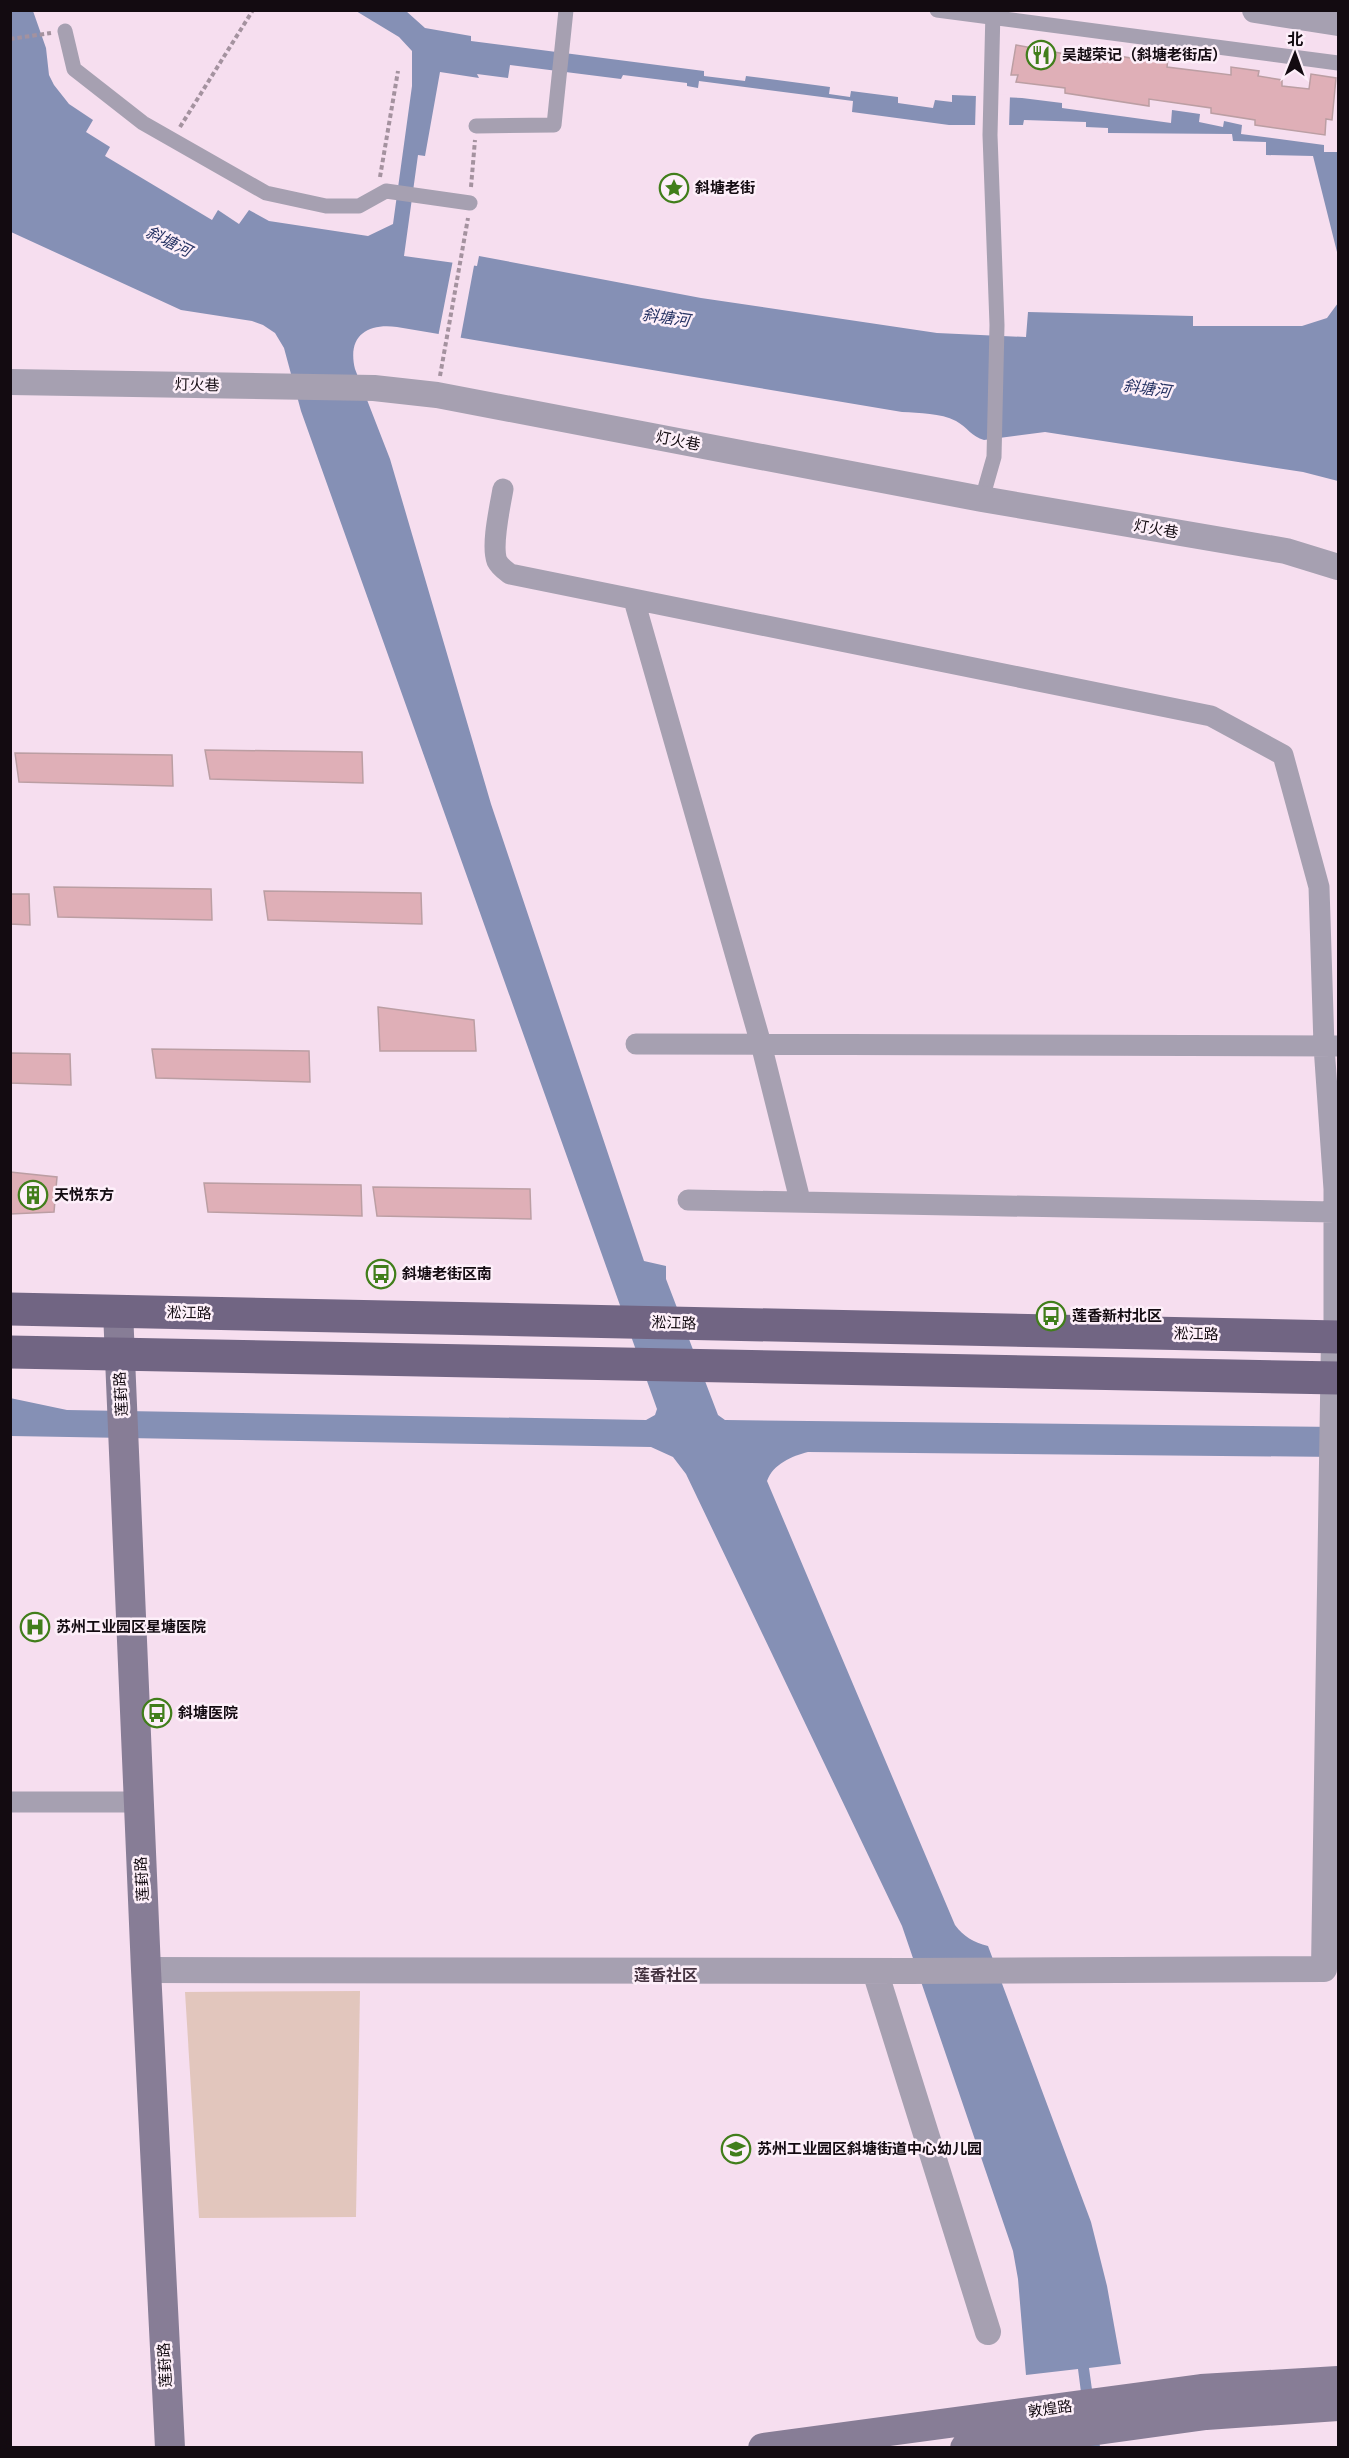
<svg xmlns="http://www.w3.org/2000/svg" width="1349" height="2458" font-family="'Crimson Pro','Noto Sans SC',serif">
<rect width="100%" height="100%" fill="#f6deef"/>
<path fill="#e2c6bd" d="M360 1991 356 2217 199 2218 185 1992Z"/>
<path fill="#8590b5" d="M11 11H33L46 48 49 75 54 85 69 104 93 120 86 132 110 147 105 156 212 220 218 210 239 224 249 210 269 221 368 236 393 224 412 86V51L399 37 356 11H406L425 28 471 36V41L704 71V76L745 81 746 76 830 87 829 94 850 97 851 91 898 97V103L933 108 935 100 952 102V95L1022 98 1062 103V108L1171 123 1172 110 1200 114 1199 122 1223 127 1224 121 1242 125 1241 134 1324 145V152H1338V256L1313 156 1266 155V142L1233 141 1232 134 1108 133V128L1086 127V122L1024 120 1023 125H949L852 112 853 101 699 81 698 88 687 86V83L623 75 621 79 510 65 508 78 477 74 479 78 440 72 425 156 418 155 404 256 477 266 479 256 701 298 937 333 1026 337 1028 312 1193 316V326H1302L1327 318 1338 303V481L1303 472 1045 432 984 440C972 437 967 427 956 421 940 413 920 413 902 412L397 327C367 323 347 336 355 369L390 459 491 804 644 1261 666 1266V1279L718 1415 725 1420 1338 1427V1457L808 1452C792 1456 773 1464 767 1481L955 1925C964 1937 973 1942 988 1946L1091 2222 1107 2286 1121 2364 1089 2368 1100 2447H1088L1078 2369 1026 2375 1018 2279 1013 2251 902 1926 686 1474 673 1457 651 1447 11 1436 10 1398 67 1410 646 1420 655 1415 657 1409 301 411 284 348 275 333 263 325 252 321 181 310 11 232Z"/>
<path fill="#f6deef" d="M976 93 1010 95 1009 128H975Z
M476 255 460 341 438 337 453 260 475 262Z"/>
<path fill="#dfafb7" stroke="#bb9ea3" stroke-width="1.5" d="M1016 45 1071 55V48L1143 60V56L1168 59 1167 67 1231 75V67L1259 71 1258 76 1282 80V86L1309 89 1311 74 1336 78 1332 120 1326 119 1325 135 1255 125V120L1211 113V108L1149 99V106L1065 93V88L1016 82 1018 75H1011Z
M205 750 362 752 363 783 210 779Z
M15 753 172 755 173 786 19 782Z
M54 887 211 889 212 920 58 917Z
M264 891 421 893 422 924 268 920Z
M10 894H29L30 925 10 924Z
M378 1007 474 1020 476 1051H380Z
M152 1049 309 1051 310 1082 156 1078Z
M10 1053 70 1054 71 1085 10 1083Z
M10 1172 57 1177 54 1212 10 1214Z
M204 1183 361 1185 362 1216 208 1212Z
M373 1187 530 1189 531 1219 377 1216Z"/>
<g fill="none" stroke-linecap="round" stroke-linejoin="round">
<path stroke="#a4929f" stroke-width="4" stroke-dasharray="4.5 3" stroke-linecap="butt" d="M10 39 51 33
M180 127 253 10
M380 177 398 71
M471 187 475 140
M440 376 468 218"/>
<path stroke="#a6a0b1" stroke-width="15" d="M937 10 1338 63
M65 31 74 69 143 123 266 193 326 206H359L386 191 470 203
M476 126 554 125 566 10
M982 499 994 457 997 325 990 135 993 10"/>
<path stroke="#a6a0b1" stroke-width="21" d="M503 489C500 507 491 545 497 561 500 567 505 570 510 574L1211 716 1283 755 1319 887 1324 1046 1334 1189V1337
M634 600 761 1044 800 1200
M636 1044 1338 1046
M688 1200 1334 1212
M10 1802H139"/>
<path stroke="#a6a0b1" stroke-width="26" d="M1255 10 1338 23
M10 382 374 388 437 395 982 499 1286 551 1338 567
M146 1970 908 1971 1324 1969 1334 1337
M875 1971 988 2332"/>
<path stroke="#877d96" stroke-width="30" d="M118 1311 146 1970 170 2448
M763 2448 1201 2389 1338 2381
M965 2448 1206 2415 1338 2406"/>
<path stroke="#716583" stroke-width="33" d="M10 1309 1338 1337
M10 1352 1338 1378"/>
</g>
<defs>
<g id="restaurant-ring" transform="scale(1.5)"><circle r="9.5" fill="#fdeff9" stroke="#417e1b" stroke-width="1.5"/><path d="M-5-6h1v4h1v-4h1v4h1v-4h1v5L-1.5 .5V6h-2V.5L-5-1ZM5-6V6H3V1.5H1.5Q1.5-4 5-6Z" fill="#417e1b"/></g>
<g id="sight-ring" transform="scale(1.5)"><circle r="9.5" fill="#fdeff9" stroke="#417e1b" stroke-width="1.5"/><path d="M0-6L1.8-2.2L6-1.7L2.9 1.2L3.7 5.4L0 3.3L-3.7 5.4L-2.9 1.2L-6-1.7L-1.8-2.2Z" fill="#417e1b"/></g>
<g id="building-ring" transform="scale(1.5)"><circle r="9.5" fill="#fdeff9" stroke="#417e1b" stroke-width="1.5"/><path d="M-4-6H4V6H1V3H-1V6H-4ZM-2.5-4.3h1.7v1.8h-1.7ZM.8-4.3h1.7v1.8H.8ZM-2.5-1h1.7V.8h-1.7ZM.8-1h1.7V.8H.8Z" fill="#417e1b"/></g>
<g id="bus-ring" transform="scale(1.5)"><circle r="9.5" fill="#fdeff9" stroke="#417e1b" stroke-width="1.5"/><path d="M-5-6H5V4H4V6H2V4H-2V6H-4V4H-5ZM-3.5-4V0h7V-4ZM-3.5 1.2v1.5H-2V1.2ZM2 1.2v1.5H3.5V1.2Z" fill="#417e1b"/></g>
<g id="hospital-ring" transform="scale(1.5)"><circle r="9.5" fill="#fdeff9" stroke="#417e1b" stroke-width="1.5"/><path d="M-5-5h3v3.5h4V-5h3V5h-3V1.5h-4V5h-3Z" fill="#417e1b"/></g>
<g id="school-ring" transform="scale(1.5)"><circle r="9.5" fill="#fdeff9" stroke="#417e1b" stroke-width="1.5"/><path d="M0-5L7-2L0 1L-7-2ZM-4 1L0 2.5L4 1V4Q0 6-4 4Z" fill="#417e1b"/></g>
</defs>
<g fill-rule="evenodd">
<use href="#restaurant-ring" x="1041" y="55"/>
<use href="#sight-ring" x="674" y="188"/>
<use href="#building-ring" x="33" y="1195"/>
<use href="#bus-ring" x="381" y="1274"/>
<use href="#bus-ring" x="1051" y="1316"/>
<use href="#hospital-ring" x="35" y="1627"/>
<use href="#bus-ring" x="157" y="1713"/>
<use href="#school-ring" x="736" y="2149"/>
</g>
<g text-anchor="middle" stroke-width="5" stroke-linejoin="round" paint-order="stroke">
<g font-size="15" font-weight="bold" fill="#130b11" stroke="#fdeff9" text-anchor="start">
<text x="1062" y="60">吴越荣记（斜塘老街店）</text>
<text x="695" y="193">斜塘老街</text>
<text x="54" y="1200">天悦东方</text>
<text x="402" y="1279">斜塘老街区南</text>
<text x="1072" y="1321">莲香新村北区</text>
<text x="56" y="1632">苏州工业园区星塘医院</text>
<text x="178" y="1718">斜塘医院</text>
<text x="757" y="2154">苏州工业园区斜塘街道中心幼儿园</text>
</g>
<g font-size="15" fill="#130b11" stroke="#fdeff9">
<text transform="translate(197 385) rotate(1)" y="5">灯火巷</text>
<text transform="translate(678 441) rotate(11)" y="5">灯火巷</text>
<text transform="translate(1156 529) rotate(10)" y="5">灯火巷</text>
<text transform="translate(189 1313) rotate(1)" y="5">淞江路</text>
<text transform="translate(674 1323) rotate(2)" y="5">淞江路</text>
<text transform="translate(1196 1334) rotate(1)" y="5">淞江路</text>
<text transform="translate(121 1394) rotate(-93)" y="5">莲葑路</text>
<text transform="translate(142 1879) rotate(-93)" y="5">莲葑路</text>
<text transform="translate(165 2365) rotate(-93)" y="5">莲葑路</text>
<text transform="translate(1050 2409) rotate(-8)" y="5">敦煌路</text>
</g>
<g font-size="16" font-style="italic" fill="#273364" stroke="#fdeff9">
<text transform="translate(169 241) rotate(26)" y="6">斜塘河</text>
<text transform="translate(666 317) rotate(8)" y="6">斜塘河</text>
<text transform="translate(1147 388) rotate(8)" y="6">斜塘河</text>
</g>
<g font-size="16" font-weight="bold" fill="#453340" stroke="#fdeff9">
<text x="666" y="1981">莲香社区</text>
</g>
</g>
<rect width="1349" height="2458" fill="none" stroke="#130b11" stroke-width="24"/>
<g transform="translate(1295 54) rotate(1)" stroke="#fdeff9" stroke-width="4.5" paint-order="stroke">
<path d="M0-4.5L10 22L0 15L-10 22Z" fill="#130b11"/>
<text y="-9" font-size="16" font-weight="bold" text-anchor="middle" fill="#130b11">北</text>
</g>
</svg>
